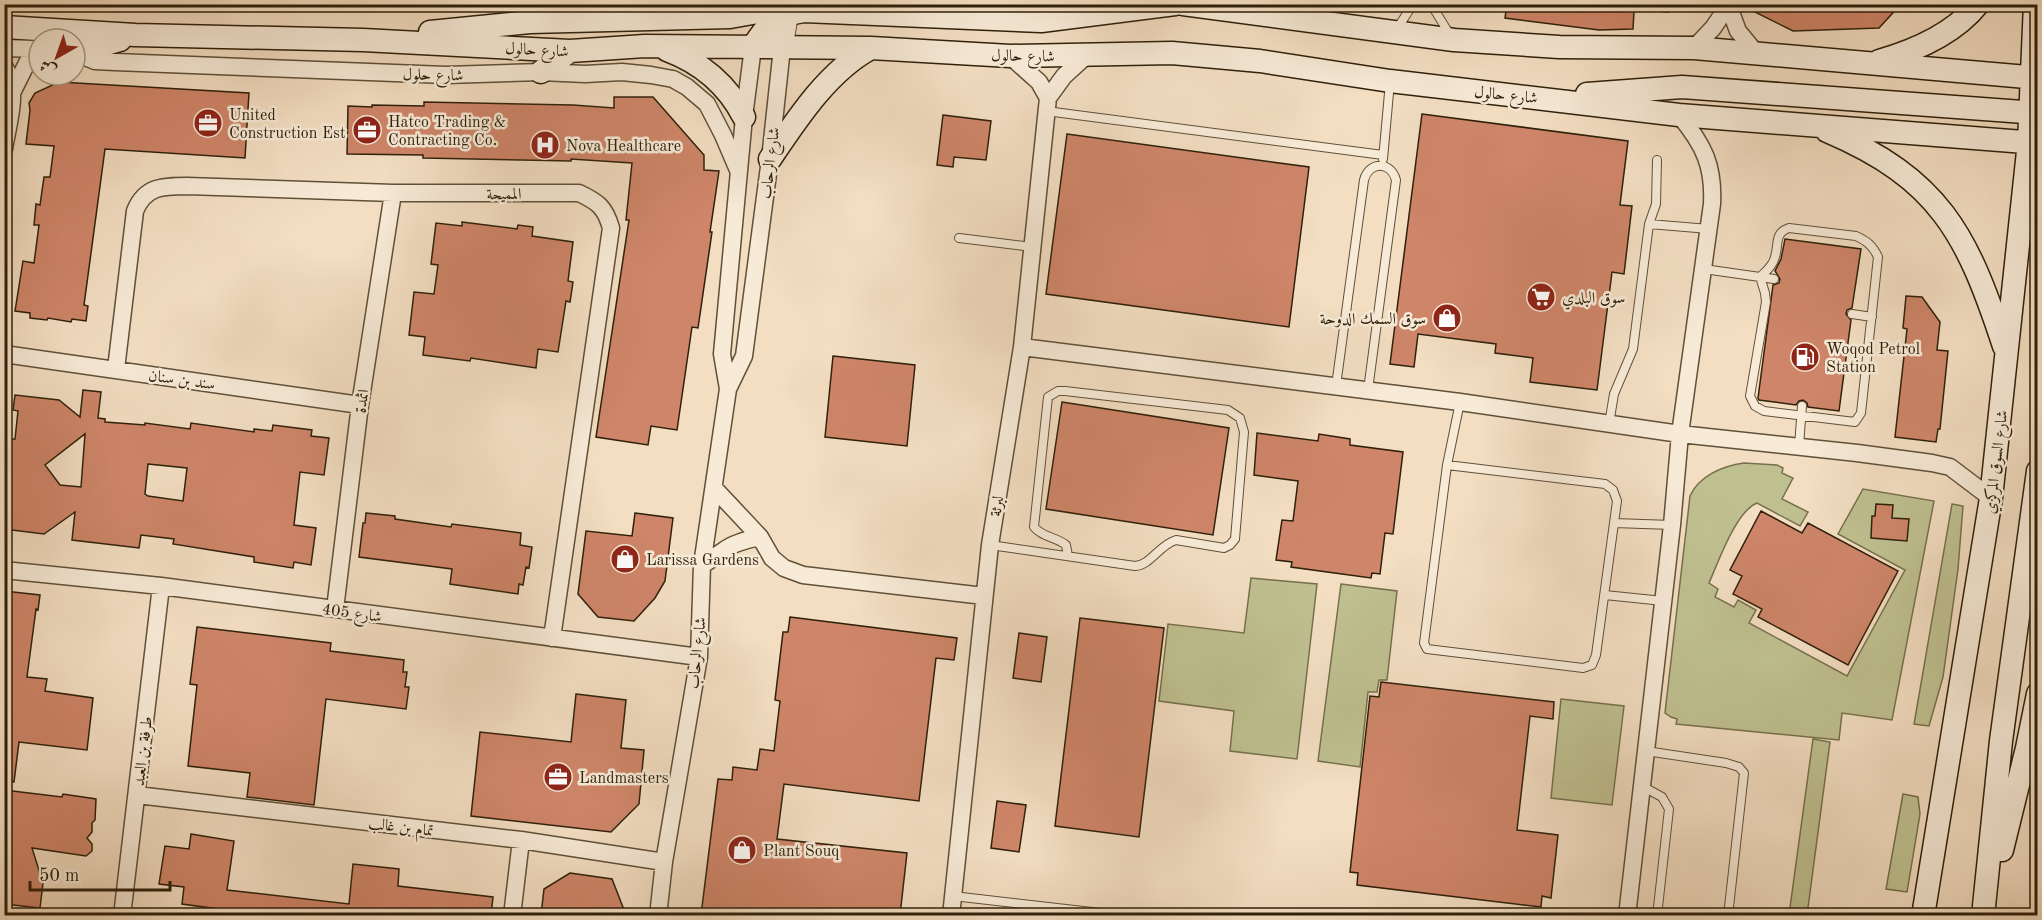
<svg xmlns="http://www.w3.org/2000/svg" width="2042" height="920" font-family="'Old Standard TT',Amiri,serif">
<rect width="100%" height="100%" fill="#f3dec2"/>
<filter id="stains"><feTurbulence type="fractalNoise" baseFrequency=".00333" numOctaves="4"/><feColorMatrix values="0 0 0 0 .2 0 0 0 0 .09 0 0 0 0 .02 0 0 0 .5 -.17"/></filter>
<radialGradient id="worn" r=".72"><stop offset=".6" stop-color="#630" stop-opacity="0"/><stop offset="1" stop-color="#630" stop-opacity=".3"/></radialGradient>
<path fill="#bfc090" stroke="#76704d" stroke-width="1.5" d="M1744 463 1777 465 1783 468 1782 473 1793 478 1782 499 1808 512 1800 526 1757 503C1736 511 1718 563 1709 583L1718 589 1715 597 1734 607 1738 600 1756 610 1749 623 1847 676 1905 570 1838 534 1863 489 1934 501 1892 720 1842 713 1839 740 1676 724 1677 719 1671 717 1665 713 1690 496C1699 476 1722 466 1744 463Z
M1952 504 1963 506 1958 569 1943 677 1929 726 1914 724Z
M1251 578 1317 584 1297 759 1230 751 1234 711 1159 701 1168 624 1244 633Z
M1341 584 1397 591 1387 680H1379L1377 692H1368L1360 767 1318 761Z
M1561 699 1624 706 1612 805 1551 798Z
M1813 739 1830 742 1807 915H1789Z
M1903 794 1918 797 1920 814 1907 892 1886 889Z"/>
<path fill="#ce8569" stroke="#2e200a" stroke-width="1.5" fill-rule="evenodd" d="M1507 4H1536L1634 11 1633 29 1599 30 1505 18Z
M1739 4H1804L1814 9 1877 7 1880 4H1901L1879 28 1793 31Z
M59 82 249 93 245 158 105 149 84 305 88 306 86 321 72 319 71 322 48 318 47 320 30 318V313L15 311 23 261 34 263 39 225H34L36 204 40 205 44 177H50L54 146 26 144 30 110 29 103 35 93Z
M614 97H653L704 155V170L719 171 710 232H712L698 328 692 327 677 430 651 426 648 445 596 437 629 220H626L632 163 571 159V161L423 158V155L347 154 348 106 372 107V105L424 106V102L573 105 614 108Z
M1422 114 1628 141 1620 205 1632 206 1624 274 1612 272 1597 390 1530 382 1533 358 1495 353 1496 344 1418 334 1414 367 1390 364Z
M943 115 991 121 986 160 954 157 953 167 937 165Z
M1067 134 1309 167 1289 327 1046 294Z
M462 222 517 229 518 225 533 227 532 236 573 242 568 281 573 282 570 302 566 301 558 352 538 349 536 368 471 358 470 361 423 355 425 337 409 335 414 292 434 294 438 265 431 264 436 223 462 226Z
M1785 239 1861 249 1852 308 1847 310 1846 314 1851 320 1839 411 1808 407 1807 403 1803 400 1799 401 1796 405 1759 400 1758 398 1773 285 1779 283 1780 279 1775 271 1781 259Z
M1906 296 1922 297 1940 322 1937 350 1948 351 1940 429H1938L1936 442 1895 437 1907 329 1903 328Z
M833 356 915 365 907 446 825 437Z
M83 390 101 392 98 418 105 419V422L145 425V423L190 429 191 423 254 432V429L272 431 273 425 312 430 311 436 329 438 324 475 300 472 294 525 316 528 311 565 294 562 293 568 254 562V557L173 544 174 539 141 535 139 548 72 540 75 512 44 534 4 529V513L6 514 10 485H5L8 454 9 439H15L18 411 13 410 15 395 59 400 80 417ZM85 434 81 487 60 485 45 465ZM148 464 187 468 183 501 148 496 145 494Z
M1062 402 1229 428 1213 535 1046 509Z
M1257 433 1318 441 1319 434 1350 439V445L1403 452 1393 534 1385 533 1380 574 1372 573 1371 578 1291 567 1292 562 1276 560 1282 520 1293 521 1298 481 1254 475Z
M1876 504 1893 505 1892 518 1909 519 1907 541 1871 538 1872 516H1875Z
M1761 511 1802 533 1808 523 1898 571 1848 665 1758 617 1762 609 1733 594 1742 576 1730 570Z
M366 513 395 516V519L451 527 452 524 521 533 520 545 532 547 529 568 526 567 523 585 519 584 518 594 450 584 452 569 359 557 363 523H365Z
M635 513 673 518 665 581 655 598 634 621 598 617 578 594 586 531 632 536Z
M4 591 40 595 38 610 36 609 27 677 47 679 45 691 93 698 87 750 19 742 14 782 4 781V641L9 606H4Z
M790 617 957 638 954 660 936 658 919 801 784 784 777 839 907 853 900 915H701L718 779 732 780 733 767 757 770 760 749 774 751 780 701 775 700 783 632H788Z
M1080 618 1164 628 1139 837 1055 826Z
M197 627 331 643 330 651 404 660 403 672H407L405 687H409L406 709 326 699 314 805 247 797 250 773 188 766 197 685 190 684Z
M1019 633 1047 637 1041 682 1013 678Z
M1381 682 1554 702 1553 719 1530 716 1517 830 1558 835 1551 898 1542 896 1541 907 1357 885 1358 873 1350 872 1370 696 1379 697Z
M576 694 626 700 621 748 644 750 639 804 611 832 471 816 480 732 571 742Z
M4 790 62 797 63 794 96 799 95 820 92 823V832L87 838 92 844V851L86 856 32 848 43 883 40 908 4 904Z
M997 801 1026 805 1019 852 991 848Z
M191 834 234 841 227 890 349 904 353 864 399 869 398 886 493 897 491 915H233V911L182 904 184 887 159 884 165 846 189 849Z
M570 873 612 879 626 915H541L544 889Z"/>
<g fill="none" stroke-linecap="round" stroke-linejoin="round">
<g stroke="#5f5038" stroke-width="10">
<path id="service" d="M1431 4 1450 35
M1643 4 1667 8 1672 4
M1397 29 1413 4
M1046 111 1383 155
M1383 159 1390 82
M1649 224 1709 229
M1789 228 1856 236C1867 241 1873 246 1878 257L1861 413 1855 422 1764 411 1755 406 1750 396 1766 302 1765 293 1760 277C1766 271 1773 266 1775 257 1779 244 1774 233 1789 228Z
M959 238 1032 247
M1704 269 1774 279
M1852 314 1872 317
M1336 386 1364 180C1369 161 1391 161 1396 180L1368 390
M1609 424 1614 394 1633 349 1649 224 1656 204 1657 160
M1799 446 1802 406
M1447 465 1605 484 1613 490 1617 501 1596 655 1592 665 1583 668 1427 649 1424 643Z
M1447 465 1460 402
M1614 523 1672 525
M990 545 1135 566C1151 565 1159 545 1176 540L1224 548 1230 545 1235 539 1244 432 1240 418 1228 410 1065 391H1058L1048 397 1034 527C1042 537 1056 537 1066 545L1068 556
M1605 595 1663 601
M1646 751 1726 763 1739 767 1744 773 1728 916
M1642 786 1662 797 1669 809 1657 916
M953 896 1127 916"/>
</g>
<g stroke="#5f5038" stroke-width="19">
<path id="minor" d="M1728 4 1738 31 1756 53
M4 48 39 49
M1694 48 1713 28 1728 6
M75 53 95 61 115 62 446 75 541 72 585 74 622 72 651 75 673 79 687 87 707 104 723 135 738 170
M1010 56 1039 82 1048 98
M4 66C20 90 8 123 4 149
M13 91 28 61 38 49
M1022 347 1460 402 1680 434 1857 453 1932 463 1950 467 1991 498
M4 354 360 405
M116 369 135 211C145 186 163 186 187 186L393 193H579C598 202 605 207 611 228L552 638
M728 389 744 356 770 159 782 48
M714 488 760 537 772 558 784 568 803 575 984 596
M702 565C710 561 715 556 723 551 733 543 747 540 760 537
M4 570 161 586 699 657
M335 609 360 405 393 193
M137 795 521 840 664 862
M122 916 161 586
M512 916 521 840
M658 916 664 862 699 657 702 565 728 389 722 354 744 117 753 47
M951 916 990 545 1022 347 1048 98 1064 76 1087 55
M1627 916 1672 525 1680 434 1712 204C1714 166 1704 145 1679 115"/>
</g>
<g stroke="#5f5038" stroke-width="23">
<path id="tertiary" d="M782 48 789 4"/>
</g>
<g stroke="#2e200a" stroke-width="25">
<path id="secondary" d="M1183 4 1454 40 1559 47 1694 48 2038 78
M4 27 135 35 363 40 570 51 645 46 871 48 1010 56 1172 53 1260 61 1390 81 1679 115 2038 143
M430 32 530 22 730 17 758 12 770 4
M753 47C767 24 776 15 804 11L1041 21 1175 4
M667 50C702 63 727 84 744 117
M75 53 120 40
M1879 61C1914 51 1954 34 1978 4
M541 72 570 51
M1587 94 1682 87 2038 113
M1827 131C1940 179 1967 234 2004 346
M770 159C797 119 828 71 871 48
M2002 850 2027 748 2038 694
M1923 916 1991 498 2029 142 2035 4
M1983 916 2001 741 2038 471"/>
</g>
<use href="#service" stroke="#f7ead7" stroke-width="8"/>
<use href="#minor" stroke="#f7ead7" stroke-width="16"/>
<use href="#tertiary" stroke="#f7ead7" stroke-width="21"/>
<use href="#secondary" stroke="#f7ead7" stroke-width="22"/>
</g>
<defs>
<g id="office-disc" transform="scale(1.5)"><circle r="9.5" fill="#8f2418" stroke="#f7ead7"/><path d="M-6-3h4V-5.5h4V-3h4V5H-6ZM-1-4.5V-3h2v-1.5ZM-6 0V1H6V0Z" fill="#fff"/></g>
<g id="hospital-disc" transform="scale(1.5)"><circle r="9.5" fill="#8f2418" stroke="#f7ead7"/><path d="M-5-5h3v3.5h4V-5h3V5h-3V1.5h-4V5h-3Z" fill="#fff"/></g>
<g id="supermarket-disc" transform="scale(1.5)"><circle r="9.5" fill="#8f2418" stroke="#f7ead7"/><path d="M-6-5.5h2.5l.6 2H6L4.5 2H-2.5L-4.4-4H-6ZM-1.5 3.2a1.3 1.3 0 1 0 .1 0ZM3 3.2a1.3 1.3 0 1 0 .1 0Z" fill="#fff"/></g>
<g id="shop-disc" transform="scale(1.5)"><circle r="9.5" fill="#8f2418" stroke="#f7ead7"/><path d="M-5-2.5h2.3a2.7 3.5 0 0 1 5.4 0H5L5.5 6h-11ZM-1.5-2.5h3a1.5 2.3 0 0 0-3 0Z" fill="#fff"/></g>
<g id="fuel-disc" transform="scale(1.5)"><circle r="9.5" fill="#8f2418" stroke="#f7ead7"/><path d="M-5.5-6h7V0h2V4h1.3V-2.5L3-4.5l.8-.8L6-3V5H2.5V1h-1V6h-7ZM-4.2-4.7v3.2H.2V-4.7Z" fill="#fff"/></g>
</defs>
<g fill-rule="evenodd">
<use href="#office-disc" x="208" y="123"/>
<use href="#office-disc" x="367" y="130"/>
<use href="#hospital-disc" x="545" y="145"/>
<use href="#supermarket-disc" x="1541" y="297"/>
<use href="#shop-disc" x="1447" y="318"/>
<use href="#fuel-disc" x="1805" y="357"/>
<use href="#shop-disc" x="625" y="559"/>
<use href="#office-disc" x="558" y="777"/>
<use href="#shop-disc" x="742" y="850"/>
</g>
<g text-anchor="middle" stroke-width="5" stroke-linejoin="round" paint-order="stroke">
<g font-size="16" fill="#2e200a" stroke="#f7ead7">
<text transform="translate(537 49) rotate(3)" y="6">شارع حالول</text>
<text transform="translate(1023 55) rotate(1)" y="6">شارع حالول</text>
<text transform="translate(433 74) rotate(1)" y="6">شارع حلول</text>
<text transform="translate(1506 94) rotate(6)" y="6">شارع حالول</text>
<text transform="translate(769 163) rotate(-83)" y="6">شارع الرحاب</text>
<text x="504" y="199">المميحة</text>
<text transform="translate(182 379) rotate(8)" y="6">سند بن سنان</text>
<text transform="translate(361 401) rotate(-82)" y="6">اثمدة</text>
<text transform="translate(1995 462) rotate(-83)" y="6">شارع السوق المركزي</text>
<text transform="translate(996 506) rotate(-81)" y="6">لبرثة</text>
<text transform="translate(352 612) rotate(8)" y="6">شارع 405</text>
<text transform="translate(696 653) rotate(-84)" y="6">شارع الرحاب</text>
<text transform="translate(142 751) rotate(-83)" y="6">طرفة بن العبد</text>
<text transform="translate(401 826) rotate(7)" y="6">تمام بن غالب</text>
</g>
<g font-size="16" fill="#2e200a" stroke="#f7ead7" text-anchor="start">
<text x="229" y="120">United<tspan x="229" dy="18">Construction Est</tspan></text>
<text x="388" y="127">Hatco Trading &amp;<tspan x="388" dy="18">Contracting Co.</tspan></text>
<text x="566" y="151">Nova Healthcare</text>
<text x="1562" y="303">سوق البلدي</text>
<text x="1426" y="324" text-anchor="end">سوق السمك الدوحة</text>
<text x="1826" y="354">Woqod Petrol<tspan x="1826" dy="18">Station</tspan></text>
<text x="646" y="565">Larissa Gardens</text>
<text x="579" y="783">Landmasters</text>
<text x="763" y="856">Plant Souq</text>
</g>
</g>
<rect width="2042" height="920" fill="none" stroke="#f3dec2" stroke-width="24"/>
<rect x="6" y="6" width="2030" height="908" fill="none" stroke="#2e200a" stroke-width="3"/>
<rect x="12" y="12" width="2018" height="896" fill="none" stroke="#2e200a" stroke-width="1.5"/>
<g transform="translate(57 57) rotate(220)"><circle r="28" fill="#f7ead7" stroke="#a79985" stroke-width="1.5"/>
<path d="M0-4.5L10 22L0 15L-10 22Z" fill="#8f2418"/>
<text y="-9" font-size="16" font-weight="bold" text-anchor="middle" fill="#2e200a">ش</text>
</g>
<path d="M30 881v9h140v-9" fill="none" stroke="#2e200a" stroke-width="3"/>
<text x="39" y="881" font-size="18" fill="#2e200a" stroke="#f7ead7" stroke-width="4.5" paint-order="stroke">50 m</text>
<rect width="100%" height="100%" filter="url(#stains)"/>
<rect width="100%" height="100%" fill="url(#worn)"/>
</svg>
